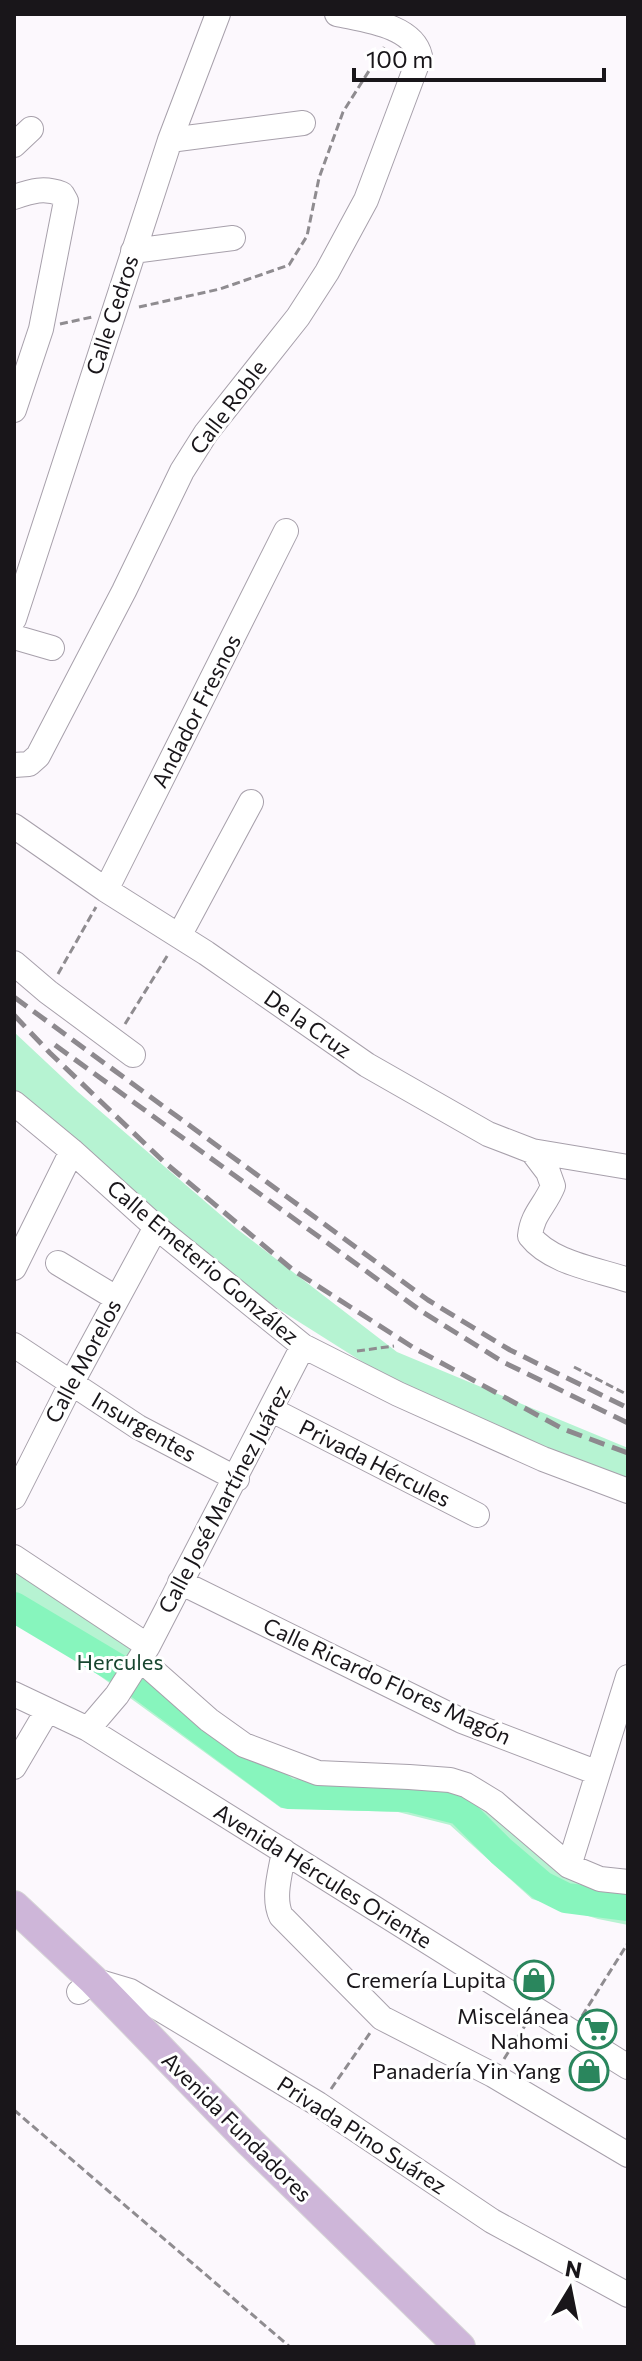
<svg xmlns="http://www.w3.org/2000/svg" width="642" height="2361" font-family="Commissioner,sans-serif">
<rect width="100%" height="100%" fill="#fcf8fd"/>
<path fill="#b6f3d2" d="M14 1032 78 1092 237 1229 397 1352 628 1448V1483L539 1448 380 1373 247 1289 14 1090Z
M14 1571 136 1644 266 1759 472 1796 551 1866 628 1882V1925L598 1919 532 1899 450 1825 398 1812 281 1808 56 1644 14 1623Z"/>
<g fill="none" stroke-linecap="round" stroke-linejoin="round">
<path stroke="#87f5bd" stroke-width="30" d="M14 1607 123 1672 288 1794 409 1797 460 1810 501 1851 542 1886 566 1898 628 1906"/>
<g stroke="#a7a0ab" stroke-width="26">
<path id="minor" d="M170 140 303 123
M14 145 31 129
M14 197C32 191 44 187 62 194L66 201 41 329 14 410
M133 251 233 238
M14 619 170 140 218 14
M14 637 52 648
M14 765 29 764 38 756 124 591 182 471 206 433 298 317 327 272 366 200 420 56C413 25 363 20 337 14
M14 826 106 890 206 953 367 1065 488 1134 532 1151 628 1167
M106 890 286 531
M179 936 251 802
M14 963 48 992 133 1055
M14 1103 72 1151 156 1227 303 1346 398 1394 543 1459 628 1491
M532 1151 548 1172 553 1186C545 1206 532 1214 530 1236 551 1263 596 1269 628 1280
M58 1263 116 1298
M14 1268 72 1151
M14 1345 138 1427 237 1479
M272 1410 477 1515
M14 1497 71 1384 156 1227
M14 1557 148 1646
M180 1582 462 1721 598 1773
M140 1659 209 1720 244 1745 318 1773 409 1777 450 1780 466 1785 494 1802 569 1866 600 1879 628 1882
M14 1694 88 1729 628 2067
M88 1729 117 1695 148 1646 303 1346
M14 1767 47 1711
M284 1851C281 1871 272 1897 281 1916L382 2018 493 2075 628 2155
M569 1866 628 1677
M79 1992 93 1980 130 1991 318 2104 492 2221 628 2295"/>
</g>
<g stroke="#d6d5d6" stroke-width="32">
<path id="major" d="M14 1906 93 1980 250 2142 460 2347"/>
</g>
<path stroke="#8f8c90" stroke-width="3" stroke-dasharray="8 4" stroke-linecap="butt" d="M139 307 220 289 289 265 307 236 319 178 343 112 384 47
M60 324 92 317
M58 974 96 907
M125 1024 169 953
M357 1351 394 1346
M574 1367 628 1395
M582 2016 628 1943
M504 2059 526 2024
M331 2089 370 2033
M14 2110 290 2347"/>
<use href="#minor" stroke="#fff" stroke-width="24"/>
<use href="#major" stroke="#ceb6d9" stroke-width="30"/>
<path stroke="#8d898e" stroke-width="5" stroke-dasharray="16 8" stroke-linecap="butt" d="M14 997 428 1300 510 1350 628 1408
M14 1015 50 1053 163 1161 293 1270 414 1348 563 1429 628 1453
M55 1045 421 1311 503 1362 628 1423"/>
</g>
<defs>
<g id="shop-ring" transform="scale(2)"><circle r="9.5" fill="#fff" stroke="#2a865d" stroke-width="1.5"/><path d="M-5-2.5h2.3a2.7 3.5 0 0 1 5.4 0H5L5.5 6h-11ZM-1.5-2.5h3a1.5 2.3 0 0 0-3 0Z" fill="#2a865d"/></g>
<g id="supermarket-ring" transform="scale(2)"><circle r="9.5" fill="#fff" stroke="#2a865d" stroke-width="1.5"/><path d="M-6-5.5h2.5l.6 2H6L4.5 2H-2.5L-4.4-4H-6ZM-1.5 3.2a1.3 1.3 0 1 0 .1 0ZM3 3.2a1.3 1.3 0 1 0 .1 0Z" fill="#2a865d"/></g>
</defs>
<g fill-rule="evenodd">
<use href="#shop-ring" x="534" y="1980"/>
<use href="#supermarket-ring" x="597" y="2029"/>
<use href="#shop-ring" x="589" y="2071"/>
</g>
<g text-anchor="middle" stroke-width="6" stroke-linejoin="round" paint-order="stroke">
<g font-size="22" fill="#19161a" stroke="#fff">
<text transform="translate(112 315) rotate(-72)" y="8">Calle Cedros</text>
<text transform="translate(228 407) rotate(-53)" y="8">Calle Roble</text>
<text transform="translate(196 711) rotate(-63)" y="8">Andador Fresnos</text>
<text transform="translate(308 1024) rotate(35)" y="8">De la Cruz</text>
<text transform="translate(203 1262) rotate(40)" y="8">Calle Emeterio González</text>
<text transform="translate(83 1361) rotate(-62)" y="8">Calle Morelos</text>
<text transform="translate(144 1427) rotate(30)" y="8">Insurgentes</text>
<text transform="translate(375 1463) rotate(27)" y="8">Privada Hércules</text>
<text transform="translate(224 1499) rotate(-62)" y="8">Calle José Martínez Juárez</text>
<text transform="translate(387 1681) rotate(25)" y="8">Calle Ricardo Flores Magón</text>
<text transform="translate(323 1876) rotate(32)" y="8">Avenida Hércules Oriente</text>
<text transform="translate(237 2127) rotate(45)" y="8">Avenida Fundadores</text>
<text transform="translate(362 2135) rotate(33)" y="8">Privada Pino Suárez</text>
</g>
<g font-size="22" fill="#184630" stroke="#fff">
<text x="120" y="1670">Hercules</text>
</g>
<g font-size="22" fill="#19161a" stroke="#fff" text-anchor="end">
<text x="506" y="1988">Cremería Lupita</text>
<text x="569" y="2024">Miscelánea<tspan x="569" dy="25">Nahomi</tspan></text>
<text x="561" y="2079">Panadería Yin Yang</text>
</g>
</g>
<rect width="642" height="2361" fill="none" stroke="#19161a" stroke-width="32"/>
<g transform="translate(570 2289) rotate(10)" stroke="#ffffff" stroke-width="6" paint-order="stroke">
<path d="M0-6L14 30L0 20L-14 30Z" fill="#19161a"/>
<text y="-12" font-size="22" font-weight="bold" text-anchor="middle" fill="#19161a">N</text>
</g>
<path d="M354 68v12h250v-12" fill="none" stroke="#19161a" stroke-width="4"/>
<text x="366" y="68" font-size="24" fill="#19161a" stroke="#ffffff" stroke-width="6" paint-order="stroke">100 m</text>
</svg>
